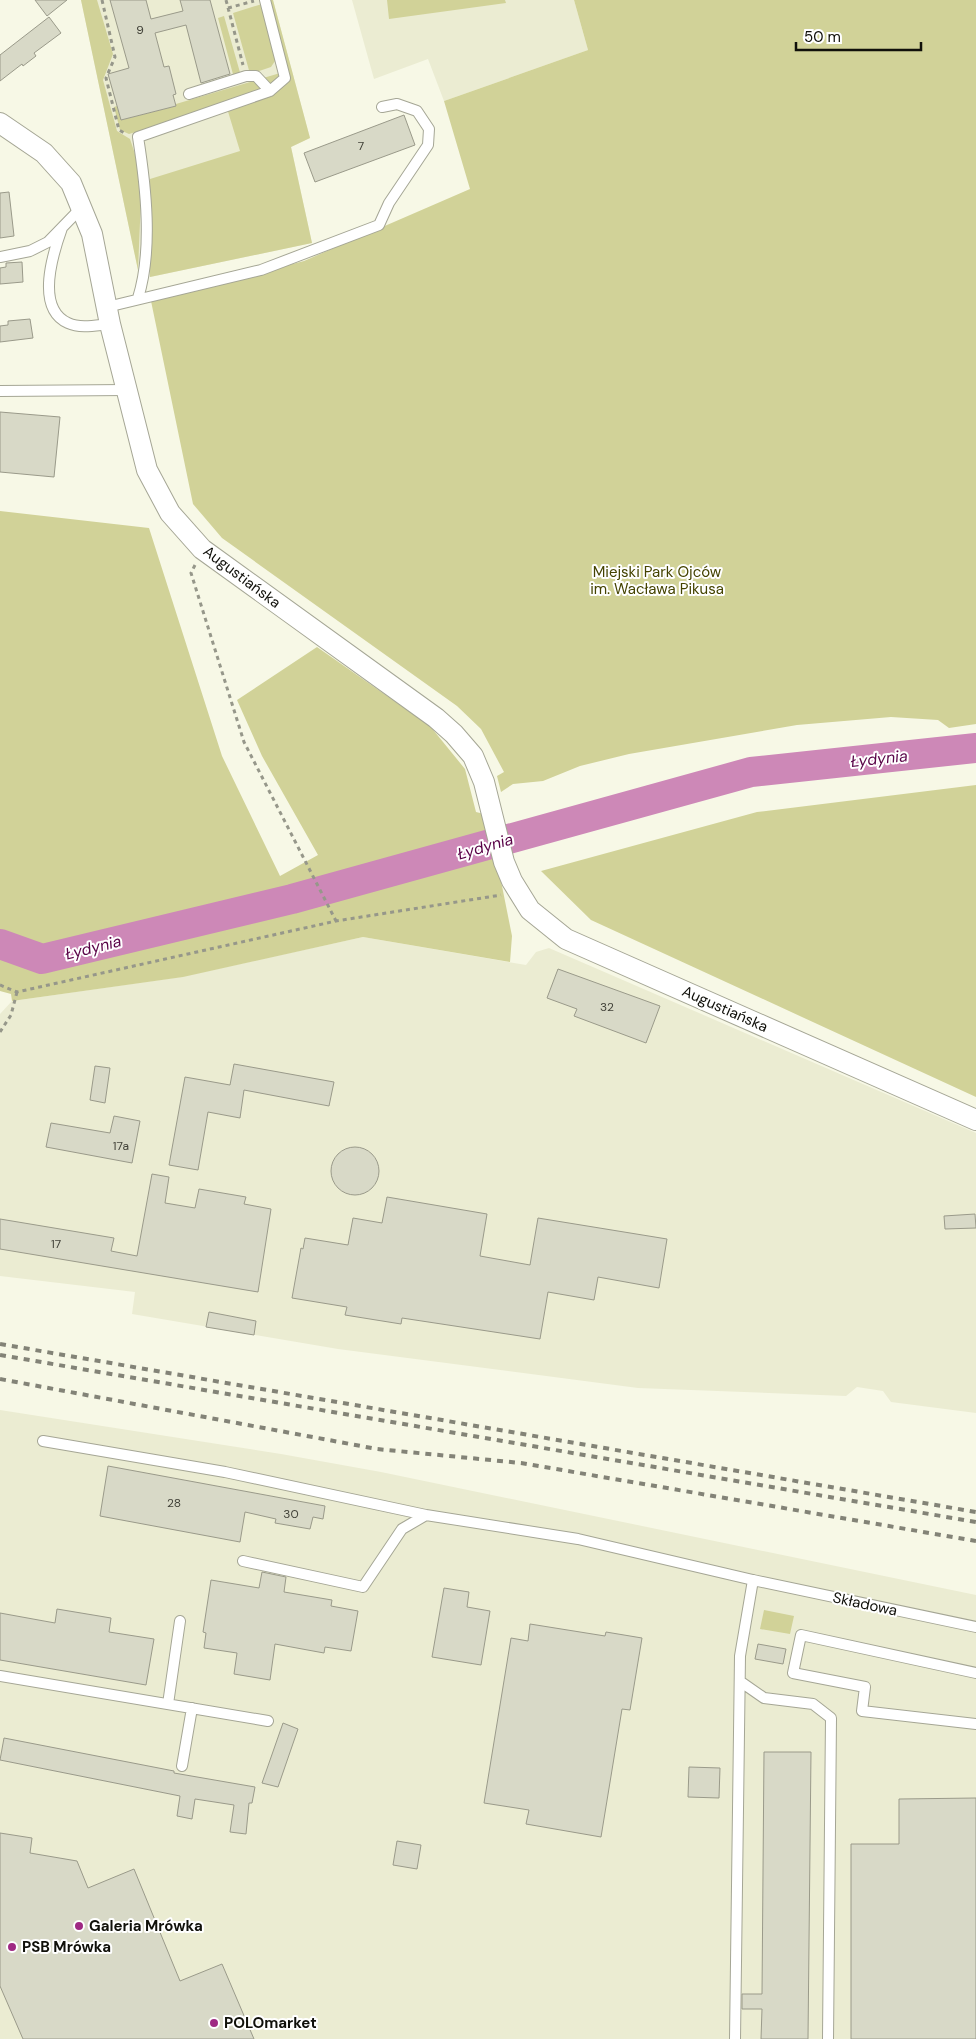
<svg xmlns="http://www.w3.org/2000/svg" width="976" height="2039" font-family="'DM Sans',sans-serif">
<rect width="100%" height="100%" fill="#f7f8e6"/>
<path fill="#ebecd2" d="M81 0H273L310 138 291 147 312 243 150 277 138 270Z
M352 0H574L588 50 444 101 428 59 374 79Z
M363 937 526 965 536 952 549 948 976 1133V1413L891 1402 883 1391 857 1387 846 1396 638 1388 338 1349 132 1314 135 1292 0 1276V1014L12 1001 180 977Z
M0 1410 281 1454 381 1472 976 1595V2039H0Z"/>
<path fill="#d1d298" d="M81 0H97L113 54 103 80 117 131 130 139 142 175 138 270Z
M269 0H273L310 138 291 147 312 243 150 277V179L240 151 226 105 129 134 120 130 114 107 117 106 121 120 176 106V104L287 71Z
M387 0H505L506 3 389 19Z
M574 0H976V724L949 728 938 720 891 717 797 725 629 754 580 766 543 781 513 784 501 792 497 776 504 772 481 729 457 706 222 538 193 504 151 301 304 261 470 189 444 101 588 50Z
M262 4 275 61 271 67 250 74 233 13Z
M224 16 241 76 234 78 218 18Z
M0 511 149 528 222 756 280 876 318 855 262 756 237 700 317 647 430 726 465 769 476 812 492 816 498 866 512 936 510 962 363 937 183 977 12 1001 11 994 0 991Z
M976 785V1097L591 920 541 871 757 812Z
M764 1610 794 1616 790 1634 760 1629Z"/>
<g fill="none" stroke-linecap="round" stroke-linejoin="round">
<path stroke="#cd88b7" stroke-width="30" d="M0 944 42 959 292 899 751 772 976 748"/>
</g>
<path fill="#d8d9c7" stroke="#9a9a8a" d="M35 0H67L47 16Z
M110 0H146L151 19 183 11 180 0H210L230 74 201 83 186 25 155 33 164 67 169 66 176 94 173 95 176 106 121 120 108 74 129 68Z
M49 17 61 33 34 53 36 56 23 66 22 64 0 81V55Z
M404 115 415 145 315 182 304 153Z
M9 192 14 236 0 238V193Z
M22 262 23 282 0 284V268L6 267V263Z
M30 319 33 338 0 342V326L8 325V321Z
M0 412 60 417 54 477 0 472Z
M558 969 660 1006 646 1043 574 1016 577 1009 547 998Z
M234 1064 334 1082 329 1106 244 1090 240 1118 208 1112 198 1170 169 1165 185 1077 230 1085Z
M95 1066 110 1068 105 1103 90 1100Z
M114 1116 140 1121 132 1163 46 1147 51 1123 110 1133Z
M331 1171a24 24 0 1 1 48 0a24 24 0 1 1-48 0Z
M152 1174 169 1177 165 1203 195 1208 199 1189 246 1197 244 1204 271 1209 258 1292 0 1249V1219L114 1238 111 1251 137 1256Z
M387 1197 487 1214 480 1256 530 1265 538 1218 667 1239 659 1288 598 1277 594 1300 548 1292 540 1339 402 1318 401 1324 345 1315 347 1307 292 1298 301 1248 303 1249 305 1238 348 1245 353 1218 382 1223Z
M975 1214 976 1228 945 1229 944 1216Z
M209 1312 256 1321 254 1335 206 1327Z
M108 1466 325 1506 323 1519 313 1517 310 1529 275 1523 276 1519 245 1512 240 1542 100 1516Z
M262 1572 286 1577 284 1592 332 1600 331 1606 358 1611 351 1651 325 1647 324 1653 275 1644 270 1680 234 1674 237 1653 204 1648 206 1633 203 1632 211 1580 259 1588Z
M444 1588 469 1592 467 1607 490 1611 481 1665 432 1657Z
M57 1609 111 1618 109 1632 154 1639 146 1685 0 1660V1613L55 1623Z
M530 1624 605 1636 606 1632 642 1638 630 1710 622 1709 601 1837 526 1824 529 1810 484 1803 511 1638 528 1641Z
M758 1644 786 1649 783 1664 755 1659Z
M283 1723 298 1729 278 1787 262 1783Z
M4 1738 174 1771V1773L255 1787 252 1803H249L246 1834 230 1832 234 1805 195 1799 192 1819 177 1816 180 1796 0 1760Z
M764 1752H811L808 2039H761L762 2009H742V1994H762Z
M689 1767 720 1768 719 1798 688 1797Z
M976 1798V2039H851V1844H899V1799Z
M0 1833 32 1838 30 1853 77 1861 88 1888 134 1869 180 1981 222 1964 254 2039H23L0 1986Z
M397 1841 421 1845 417 1869 393 1865Z"/>
<g fill="none" stroke-linecap="round" stroke-linejoin="round">
<g stroke="#a5a695" stroke-width="12">
<path id="lane" d="M189 94 246 76H256L270 91
M62 228C53 253 35 308 68 323 81 329 97 325 110 324
M0 257 30 251 48 242 82 207
M138 298C153 250 146 187 138 137L270 91 285 78 265 0
M107 307 261 270 379 225 389 203 428 145 429 129 417 111 397 104 382 107
M0 391 127 390
M43 1441 225 1472 426 1515
M243 1561 363 1587 402 1529 426 1515 578 1539 753 1580 976 1627
M976 1673 801 1635 793 1673 865 1687 862 1711 976 1724
M0 1676 268 1721
M741 1682 764 1698 813 1704 831 1718 828 2039
M168 1704 180 1621
M182 1766 192 1708
M735 2039 740 1656 753 1580"/>
</g>
<g stroke="#a5a695" stroke-width="22">
<path id="street" d="M0 123 44 153 71 183 92 234 110 324 147 470 170 513 202 549 436 718 454 734 473 756 484 782 504 862 512 881 530 910 566 939 976 1120"/>
</g>
<path stroke="#96978a" stroke-width="3" stroke-dasharray="4 4" stroke-linecap="butt" d="M102 0 115 57 106 78 119 130 126 134
M226 0 243 65
M228 8 254 1
M195 565 191 573 244 742 336 921
M0 985 17 992 336 921 501 895
M0 1032 11 1015 17 992"/>
<use href="#lane" stroke="#fff" stroke-width="10"/>
<use href="#street" stroke="#fff" stroke-width="20"/>
<path stroke="#838377" stroke-width="4" stroke-dasharray="6 6" stroke-linecap="butt" d="M0 1344 976 1512
M0 1355 976 1522
M0 1379 377 1449 521 1463 976 1541"/>
</g>
<g fill="#9f2983" stroke="#fff" stroke-width="2">
<circle cx="79" cy="1926" r="5"/>
<circle cx="12" cy="1947" r="5"/>
<circle cx="214" cy="2023" r="5"/>
</g>
<g text-anchor="middle" stroke-width="4" stroke-linejoin="round" paint-order="stroke">
<g font-size="12" fill="#424239">
<text x="140" y="34">9</text>
<text x="361" y="150">7</text>
<text x="607" y="1011">32</text>
<text x="121" y="1150">17a</text>
<text x="56" y="1248">17</text>
<text x="174" y="1507">28</text>
<text x="291" y="1518">30</text>
</g>
<g font-size="15" fill="#444301" stroke="#fff">
<text x="657" y="577">Miejski Park Ojców<tspan x="657" dy="17">im. Wacława Pikusa</tspan></text>
</g>
<g font-size="15" fill="#10100a" stroke="#fff">
<text transform="translate(242 577) rotate(37)" y="5">Augustiańska</text>
<text transform="translate(725 1009) rotate(24)" y="5">Augustiańska</text>
<text transform="translate(865 1604) rotate(12)" y="5">Składowa</text>
</g>
<g font-size="15" font-weight="bold" fill="#10100a" stroke="#fff" text-anchor="start">
<text x="89" y="1931">Galeria Mrówka</text>
<text x="22" y="1952">PSB Mrówka</text>
<text x="224" y="2028">POLOmarket</text>
</g>
<g font-size="16" font-style="italic" fill="#590347" stroke="#fff">
<text transform="translate(879 758) rotate(-6)" y="6">Łydynia</text>
<text transform="translate(485 846) rotate(-16)" y="6">Łydynia</text>
<text transform="translate(93 947) rotate(-14)" y="6">Łydynia</text>
</g>
</g>
<path d="M796 42v8h125v-8" fill="none" stroke="#10100a" stroke-width="2.5"/>
<text x="804" y="42" font-size="15" fill="#10100a" stroke="#ffffff" stroke-width="4" paint-order="stroke">50 m</text>
</svg>
